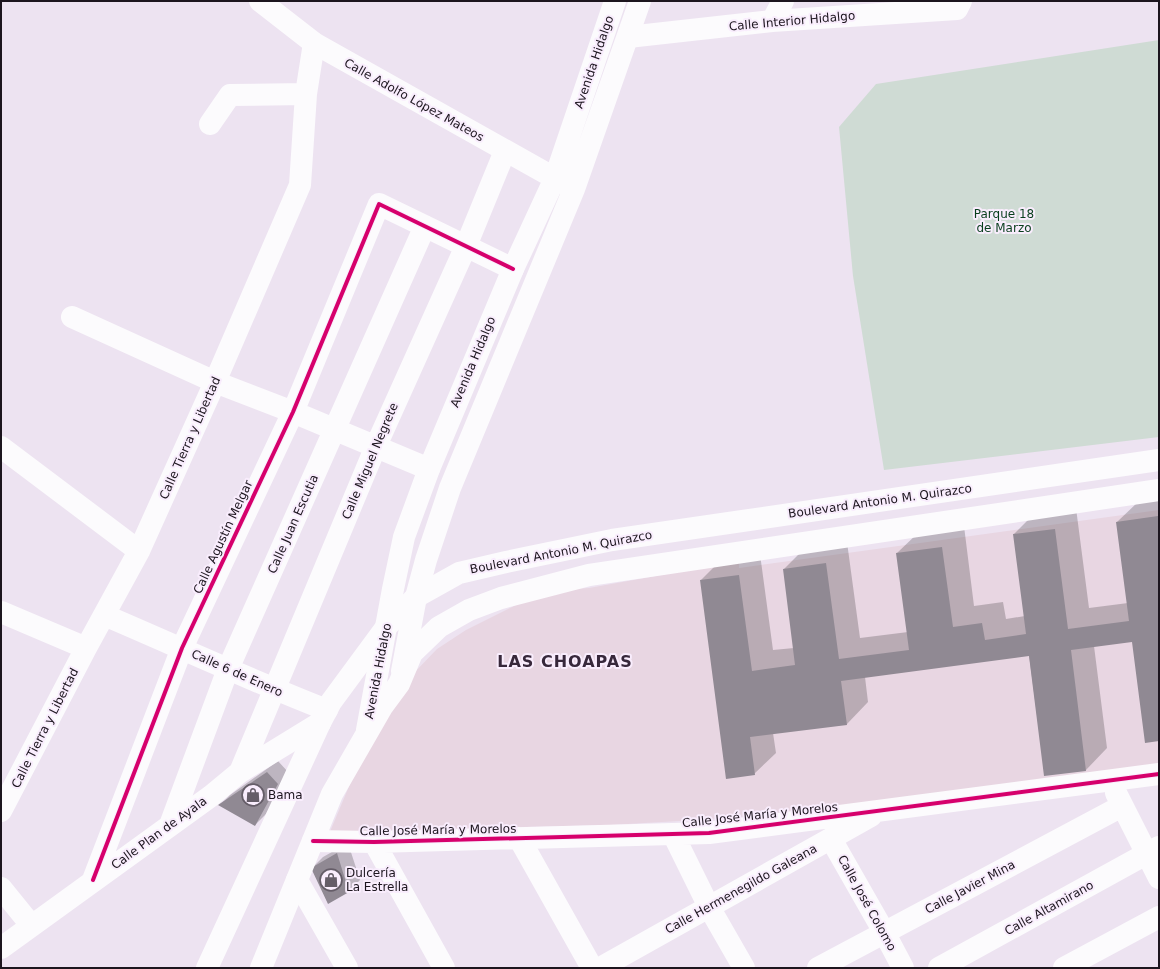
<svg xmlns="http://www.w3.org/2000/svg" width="1160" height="969" font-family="'DejaVu Sans',sans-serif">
<rect width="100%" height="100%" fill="#ede3f1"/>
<path fill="#e8d6e2" d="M1159 510V764L856 805 731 818 610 825 523 827 397 834H329L371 734 412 675 437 649 466 630 518 604 559 590 589 588 739 561V568Z"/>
<path fill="#cfdbd4" d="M1159 40V437L884 470 853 276 839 127 876 84Z"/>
<path fill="#0003" d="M1159 498V740L1133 641 1094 646 1107 748 1086 770 1045 775 1029 655 865 677 868 702 847 724 773 733 776 753 754 774 701 580 722 559 760 554 773 650 794 648 784 569 805 548 847 542 860 638 908 632 897 553 919 532 964 526 974 606 1003 602 1006 619 1025 616 1014 534 1035 513 1076 508 1089 608 1128 603 1117 522 1139 501Z
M278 761 289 773 266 814 255 825 220 805 230 795Z
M348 843 360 880 349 891 328 903 312 868 323 857Z"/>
<path fill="#908993" d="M1158 516 1159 525V741L1145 743 1132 642 1071 650 1086 771 1044 776 1029 656 841 681 847 725 750 737 755 775 726 779 700 580 739 575 752 671 795 665 783 569 826 563 839 659 909 650 896 553 942 547 953 627 982 623 985 640 1026 634 1013 534 1055 529 1068 629 1129 621 1116 522Z
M267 772 278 784 255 826 218 805Z
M337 853 349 892 328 904 311 868Z"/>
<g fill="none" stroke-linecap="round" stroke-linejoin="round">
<path stroke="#fcfbfd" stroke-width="22" d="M772 21 783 1
M628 37 772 21 957 9 961 1
M210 124 230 95 306 94
M72 317 215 382 293 412 429 469
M1 447 139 551
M1 612 86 648
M104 615C179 647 252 681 327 710
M240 772 376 446 466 246 505 151
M1116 793 1159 878
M1 811 86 648 139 551 215 382 300 185 306 94 314 43
M170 825 228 669 425 226
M673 834 709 907 744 968
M519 838 592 968
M831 839 884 932 903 968
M313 841 374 842 709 833 1159 774
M374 842 444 968
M93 880 182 648 293 412 379 204 513 269
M297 880 347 968
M1 888 31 925
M1 948 211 796 240 772 320 723
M600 968 871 816
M818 968 1122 806
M939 968 1159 847
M1064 968 1159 917"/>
<path stroke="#fcfbfd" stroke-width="22" d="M260 1 314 43 567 185
M402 671 416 597 426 560 450 488 574 189 640 1
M367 730 393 589 404 537 429 469 513 269 555 178 615 1"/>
<path stroke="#fcfbfd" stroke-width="22" d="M207 968 320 723 331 702 387 626 416 597 459 573 506 562 612 540 1159 460
M261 968 332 794 382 707 399 684 412 653 439 627 469 610 501 598 589 575 1159 490"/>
<g stroke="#f9edfd" stroke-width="6">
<path id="cycleway" d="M313 841 374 842 709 833 1159 774
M93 880 182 648 293 412 379 204 513 269"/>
</g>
<use href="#cycleway" stroke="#d6006c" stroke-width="4"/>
</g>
<defs>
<g id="shop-ring" transform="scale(1.15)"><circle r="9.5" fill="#f9edfd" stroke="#655d68" stroke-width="1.5"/><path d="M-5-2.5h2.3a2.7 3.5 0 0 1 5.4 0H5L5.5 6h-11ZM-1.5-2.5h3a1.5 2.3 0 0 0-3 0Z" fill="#655d68"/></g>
</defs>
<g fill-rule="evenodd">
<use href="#shop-ring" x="253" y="795"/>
<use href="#shop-ring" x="331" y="880"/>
</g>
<g text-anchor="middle" stroke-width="4" stroke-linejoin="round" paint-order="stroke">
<g font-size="12" fill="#1c151e" stroke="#f9edfd">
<text transform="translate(792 21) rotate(-5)" y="4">Calle Interior Hidalgo</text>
<text transform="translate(594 62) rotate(-71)" y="4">Avenida Hidalgo</text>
<text transform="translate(414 100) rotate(29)" y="4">Calle Adolfo López Mateos</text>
<text transform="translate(473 362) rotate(-67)" y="4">Avenida Hidalgo</text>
<text transform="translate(190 438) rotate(-66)" y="4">Calle Tierra y Libertad</text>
<text transform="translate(370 461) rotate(-67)" y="4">Calle Miguel Negrete</text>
<text transform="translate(880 501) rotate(-8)" y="4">Boulevard Antonio M. Quirazco</text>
<text transform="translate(293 524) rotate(-66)" y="4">Calle Juan Escutia</text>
<text transform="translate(223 537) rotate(-65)" y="4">Calle Agustín Melgar</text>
<text transform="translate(561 552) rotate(-11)" y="4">Boulevard Antonio M. Quirazco</text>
<text transform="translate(378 671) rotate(-79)" y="4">Avenida Hidalgo</text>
<text transform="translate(237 673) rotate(24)" y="4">Calle 6 de Enero</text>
<text transform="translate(45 728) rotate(-63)" y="4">Calle Tierra y Libertad</text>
<text transform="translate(760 815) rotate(-6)" y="4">Calle José María y Morelos</text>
<text transform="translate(438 830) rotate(-1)" y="4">Calle José María y Morelos</text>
<text transform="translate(159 833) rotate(-36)" y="4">Calle Plan de Ayala</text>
<text transform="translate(970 887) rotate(-28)" y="4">Calle Javier Mina</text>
<text transform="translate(741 889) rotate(-29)" y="4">Calle Hermenegildo Galeana</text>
<text transform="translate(867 903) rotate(61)" y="4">Calle José Colomo</text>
<text transform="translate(1049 908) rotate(-29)" y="4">Calle Altamirano</text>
</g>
<g font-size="12" fill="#083e1c" stroke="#f9edfd">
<text x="1004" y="218">Parque 18<tspan x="1004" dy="14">de Marzo</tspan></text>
</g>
<g font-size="12" fill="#1c151e" stroke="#f9edfd" text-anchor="start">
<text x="268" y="799">Bama</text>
<text x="346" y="877">Dulcería<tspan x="346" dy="14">La Estrella</tspan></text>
</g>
<g font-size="16" font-weight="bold" letter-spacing="1" fill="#37283b" stroke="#f9edfd">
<text x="565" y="667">LAS CHOAPAS</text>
</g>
</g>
<rect width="1160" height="969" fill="none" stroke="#1c151e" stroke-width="4"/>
</svg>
